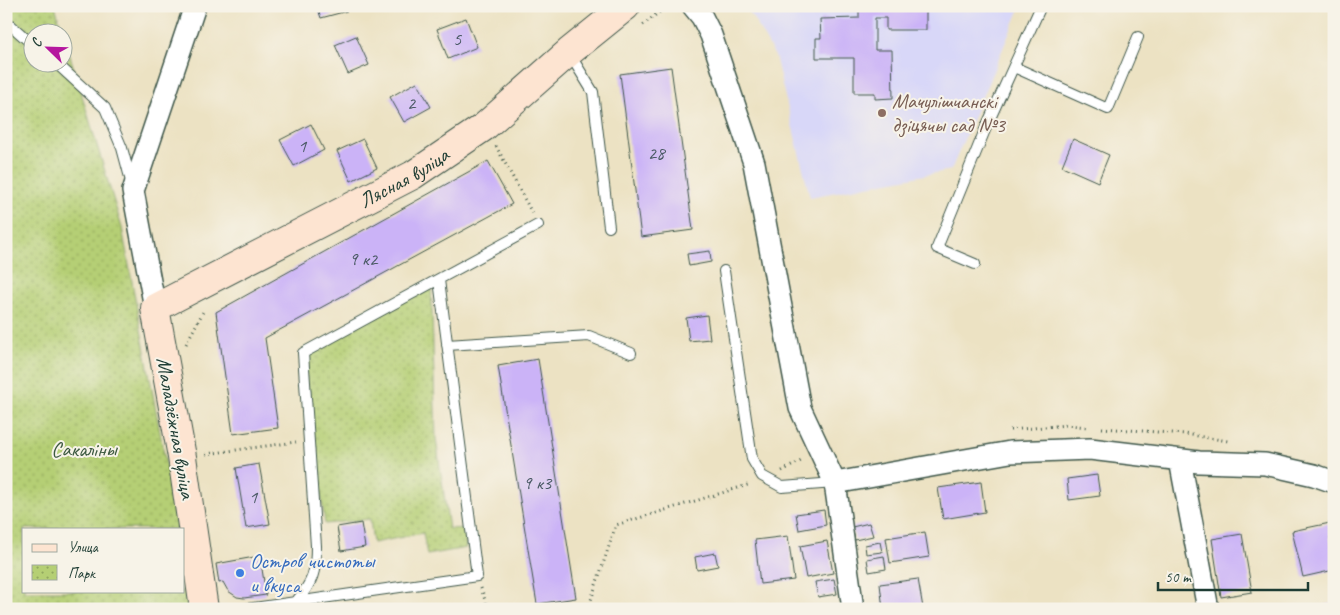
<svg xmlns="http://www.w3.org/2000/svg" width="1340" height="615" font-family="Caveat,sans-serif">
<defs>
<pattern id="park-dots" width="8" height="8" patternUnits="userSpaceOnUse" patternTransform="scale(1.25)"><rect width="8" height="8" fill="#b5cf74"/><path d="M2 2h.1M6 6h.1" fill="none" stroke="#93a960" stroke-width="1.8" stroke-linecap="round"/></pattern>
</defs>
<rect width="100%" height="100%" fill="#f7f3e8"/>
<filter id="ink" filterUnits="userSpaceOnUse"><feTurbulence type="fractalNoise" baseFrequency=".02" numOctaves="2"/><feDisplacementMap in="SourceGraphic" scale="10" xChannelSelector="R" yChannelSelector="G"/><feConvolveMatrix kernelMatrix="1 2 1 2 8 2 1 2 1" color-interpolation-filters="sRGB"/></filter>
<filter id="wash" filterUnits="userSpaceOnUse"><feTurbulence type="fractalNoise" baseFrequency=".0096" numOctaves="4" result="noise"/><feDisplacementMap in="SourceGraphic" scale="20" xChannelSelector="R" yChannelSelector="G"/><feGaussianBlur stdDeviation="1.12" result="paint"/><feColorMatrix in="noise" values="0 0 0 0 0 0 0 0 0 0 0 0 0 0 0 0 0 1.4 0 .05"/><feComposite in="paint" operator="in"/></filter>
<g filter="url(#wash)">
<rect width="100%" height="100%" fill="#ece2c3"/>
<path fill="#d8d7f8" d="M746 6H1021L951 170 810 197 775 56Z"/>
<path fill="url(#park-dots)" stroke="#6a8654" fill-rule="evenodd" d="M6 6H55L122 228 178 529H24V591H184V558L193 609H6ZM32 32H62V62H32Z
M431 284 436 439 449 529 465 528 466 548 427 555 423 533 373 543 370 519 325 524 303 353Z"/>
<g id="blocks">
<path fill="#cbb3f7" d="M317 6H345L347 11 321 18Z
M859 6H926V30H886V18H875V50H892L893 98 875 99V93H854V58H816V38H821L820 19 859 18Z
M466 18 477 47 448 59 437 29Z
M356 36 369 65 348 74 335 45Z
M671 67 693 230 641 237 620 74Z
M417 82 431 107 404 122 390 97Z
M311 124 324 150 294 166 280 140Z
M363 139 377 168 351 181 337 151Z
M1073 139 1109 155 1098 182 1062 166Z
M488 161 512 204 265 338 278 428 233 434 216 312Z
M710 251 711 262 689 266 687 254Z
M707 315 710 339 689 341 686 318Z
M538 359 576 598 537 604 498 366Z
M259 464 270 524 246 528 236 468Z
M1097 475 1100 496 1069 500 1067 479Z
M981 482 985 512 943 519 938 488Z
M824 510 826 525 799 530 796 514Z
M361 523 365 547 341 551 337 527Z
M869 523 873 536 855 540 852 527Z
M1330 523 1333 537 1330 538 1334 553V570L1303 577 1292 531Z
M925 532 929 557 890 563 886 538Z
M1242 534 1252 592 1221 597 1212 539Z
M788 536 794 580 760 584 755 540Z
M827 541 833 573 806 578 800 546Z
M880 542 882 552 866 554 865 545Z
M715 553 718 566 697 570 695 557Z
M260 556 266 595 244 598 237 597 228 591 223 582 219 583 216 564Z
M884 556 886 569 869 572 867 559Z
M834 579 837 594 818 597 815 582Z
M918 579 923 608 883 609 880 584Z
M1334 603V609H1312V608Z"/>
</g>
</g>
<g filter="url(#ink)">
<use href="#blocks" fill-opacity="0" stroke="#3e5649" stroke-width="1"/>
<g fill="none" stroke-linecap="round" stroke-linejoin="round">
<g stroke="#3e5649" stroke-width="12">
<path id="lane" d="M6 21 32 44
M569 53 593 92 609 227
M55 62 105 108 122 148 132 185
M1014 67 1108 109 1138 37
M975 264 937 248 987 125 1041 6
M724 271 752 459 762 476 782 487 835 483
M447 345 589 336 631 353
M296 602C313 582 316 572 316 546L303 353 538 225
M246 609 477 576 439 280"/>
</g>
<g stroke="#3e5649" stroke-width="24">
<path id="street" d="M693 6 702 17 711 35 754 163 800 408 835 483 853 609
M155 308 133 191 195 6
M1180 460 1208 609
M835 483 1010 452 1090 449 1199 462 1265 464 1314 475 1334 482"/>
</g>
<g stroke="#3e5649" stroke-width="30">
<g id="secondary">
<path id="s1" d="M204 609 182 457 155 308 413 175 484 127 569 52 626 6"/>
</g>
</g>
<path stroke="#3e5649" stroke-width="3" stroke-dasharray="1 4" stroke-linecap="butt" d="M643 25 667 6
M496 146 532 213
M186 344 204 310
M1102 428 1185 434 1228 441
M1010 430 1067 425 1088 427
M206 454 296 442
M782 471 803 460
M481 588 488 609
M588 609 616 525 751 484"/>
<use href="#lane" stroke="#fff" stroke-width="10"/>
<use href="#street" stroke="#fff" stroke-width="21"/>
<use href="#secondary" stroke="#fde4d1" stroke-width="28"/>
</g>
</g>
<circle fill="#8d6e63" stroke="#f7f3e8" stroke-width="2" cx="882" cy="113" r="5"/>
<circle fill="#3f7fe0" stroke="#f7f3e8" stroke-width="2" cx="240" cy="573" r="5"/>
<g text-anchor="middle" stroke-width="4" stroke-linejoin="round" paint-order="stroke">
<g font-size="19" fill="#4a5a65">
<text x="457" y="45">5</text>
<text x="411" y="109">2</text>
<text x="302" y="152">1</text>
<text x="656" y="159">28</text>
<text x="363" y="265">9 к2</text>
<text x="537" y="489">9 к3</text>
<text x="253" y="503">1</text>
</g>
<g font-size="21" fill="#785e54" stroke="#f7f3e8" text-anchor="start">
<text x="892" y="108">Мачулішчанскі<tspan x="892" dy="24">дзіцячы сад №3</tspan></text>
</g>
<g font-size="21" fill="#1f3d34" stroke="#f7f3e8">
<text dy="7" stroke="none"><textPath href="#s1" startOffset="586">Лясная вуліца</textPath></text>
<text transform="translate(176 428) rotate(80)" y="7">Маладзёжная вуліца</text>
</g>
<g font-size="21" fill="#3d5a41" stroke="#f7f3e8">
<text x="84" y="456">Сакаліны</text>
</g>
<g font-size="21" fill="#366cbe" stroke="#f7f3e8" text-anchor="start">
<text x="250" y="568">Остров чистоты<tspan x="250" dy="24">и вкуса</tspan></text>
</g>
</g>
<rect width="1340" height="615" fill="none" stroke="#f7f3e8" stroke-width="25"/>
<rect x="22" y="528" width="162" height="65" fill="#f7f3e8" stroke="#a1aaa0"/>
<rect x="32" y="544" width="25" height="8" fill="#fde4d1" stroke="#a1aaa0"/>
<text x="68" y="552" font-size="15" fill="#1f3d34">Улица</text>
<rect x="32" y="565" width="25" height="15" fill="url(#park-dots)" stroke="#a1aaa0"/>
<text x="68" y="578" font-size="15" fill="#1f3d34">Парк</text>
<g transform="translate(48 48) rotate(293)"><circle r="24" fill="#f7f3e8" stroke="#a1aaa0"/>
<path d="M0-4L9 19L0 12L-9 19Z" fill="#b5179e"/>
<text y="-8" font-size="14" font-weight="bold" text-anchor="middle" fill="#1f3d34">С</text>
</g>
<path d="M1158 582v8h150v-8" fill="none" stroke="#1f3d34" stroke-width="2.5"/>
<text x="1165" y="582" font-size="15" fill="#1f3d34" stroke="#f7f3e8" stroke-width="4" paint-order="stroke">50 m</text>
</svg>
